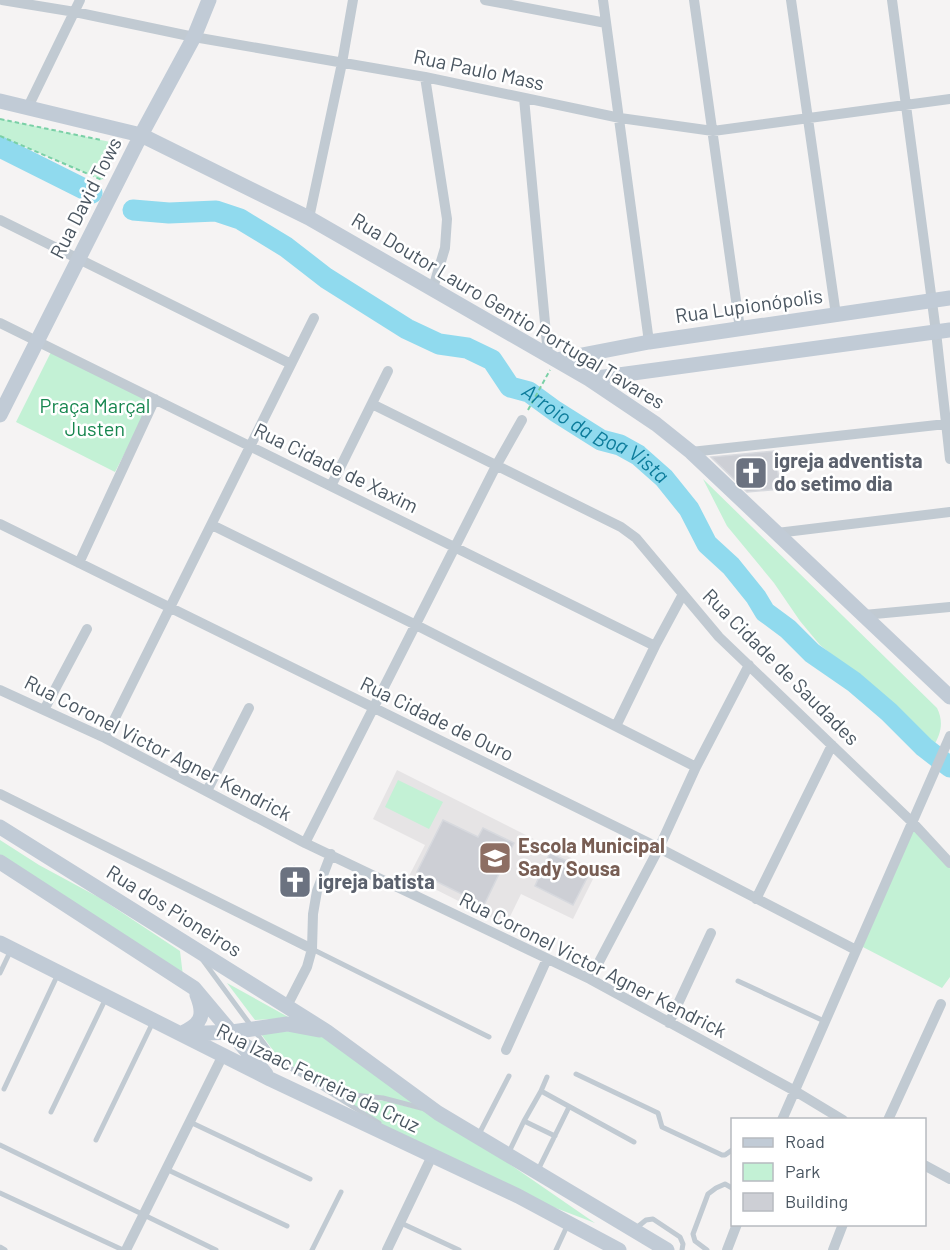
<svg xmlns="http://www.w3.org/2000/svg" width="950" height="1250" font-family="Barlow,sans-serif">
<rect width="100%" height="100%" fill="#f5f3f3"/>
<path fill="#e6e4e5" d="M397 770 597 871 573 919 521 894 506 925 409 876 425 845 373 819Z"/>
<path fill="#c3f1d5" d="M0 119 120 144 102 180 0 136Z
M51 352 152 401 115 472 16 422Z
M703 479 937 708C944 722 941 734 933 747L925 736 900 710 820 645 800 621 774 583 727 526Z
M398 780 443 802 429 829 385 807Z
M913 824 950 865V977L942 988 859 945Z
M0 840 39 865 100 898 180 951 183 976 0 861Z
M227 983 290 1018 255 1020Z
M258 1030 326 1033 430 1109 332 1091 278 1057Z
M338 1096 385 1101 437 1114 595 1223 511 1191 431 1155Z"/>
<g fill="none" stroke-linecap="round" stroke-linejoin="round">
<g stroke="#90daee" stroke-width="21">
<path d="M0 147 92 193"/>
<path id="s1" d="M133 210 169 213 216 211 240 219 286 247 326 278 407 329 439 344 467 348 492 360 510 387 529 392 555 411 601 440 620 445 638 455 664 478 689 509 707 544 731 566 756 597 765 612 788 629 812 653 854 682 889 712 924 747 950 767"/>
</g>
</g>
<path fill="#cdcfd5" stroke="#d7d9de" stroke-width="1.5" d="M774 451 781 489 747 492 711 457Z
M443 820 478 837 483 828 514 843 484 905 417 872Z
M550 853 590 872 573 905 535 886Z
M294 866 309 874 297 898 281 890Z"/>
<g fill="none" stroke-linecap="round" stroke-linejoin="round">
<path stroke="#7ad0a6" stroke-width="2" stroke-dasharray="4.5 3" stroke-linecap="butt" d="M0 119 101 140
M0 136 102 180 119 144
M528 410 550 370"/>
<path stroke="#c1cad2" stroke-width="5" d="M312 949 489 1037
M202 959 271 1053
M0 973 11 950
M738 981 824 1021
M244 1039 379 1123
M576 1074 658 1113 662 1127 722 1155H725L732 1150
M547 1077 541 1091 634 1142
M4 1089 58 974
M334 1093 383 1098 425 1109
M51 1112 106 998
M524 1121 555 1136
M190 1122 310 1179
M479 1134 509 1076
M96 1140 153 1022
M0 1145 216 1250
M508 1154 524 1121 541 1091
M166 1169 287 1226
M538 1170 569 1107
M0 1193 123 1250
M401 1223 459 1250
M635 1229 646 1220 653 1219 680 1237 683 1244 682 1250
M0 1247 5 1250
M312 1250 341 1192
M556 1250 568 1224
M707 1250 695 1241 693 1234 708 1194 716 1188 725 1184 732 1188"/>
<path stroke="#c1cad2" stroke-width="10" d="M2 0 75 12 194 37 425 77 620 118 713 131 950 99
M485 0 606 23
M603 0 649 342
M694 0 740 329
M791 0 836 315
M892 0 936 332 950 459
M425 77 447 219 445 248 433 288
M524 98 548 355
M28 107 80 0
M309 218 342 63 353 0
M0 220 291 364
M0 323 655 646
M372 404 621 527 636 538 719 637 912 822 950 863
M691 452 946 424
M331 486 388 371
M0 524 659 848 856 950
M212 525 416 625 696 767
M777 533 950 512
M79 563 155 399
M864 615 950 607
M0 690 105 738 305 843 590 979 795 1091 843 1120
M44 710 87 629
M616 726 655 646 683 594
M105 738 314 318
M207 791 249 708
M0 794 312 949
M305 843 496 466 522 420
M756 899 832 745
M590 979 659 848 696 767 749 665
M287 1006 307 967 312 949 313 914 317 891 331 854
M669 1023 711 933
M506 1050 547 959
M782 1120 950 736
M888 1120 941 1004
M924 1165 950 1179
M126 1250 223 1055
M387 1250 432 1156
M727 1250 737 1224
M833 1250 843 1224"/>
<path stroke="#c1cbd6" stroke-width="15" d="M0 101 141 135 309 218 589 379 656 424 691 452 950 697
M556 360 649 342 950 298
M589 379 950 330
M0 415 141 135 194 37 209 0
M0 827 326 1031 438 1113 667 1250
M0 862 194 988 266 1074
M0 943 270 1079 518 1196 619 1250
M182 1033C202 1024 205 1015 197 995
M182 1034 232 1032 287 1024 319 1030"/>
</g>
<defs>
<g id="church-square" transform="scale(1.725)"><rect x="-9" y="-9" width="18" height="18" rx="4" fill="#6b7280" stroke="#fff"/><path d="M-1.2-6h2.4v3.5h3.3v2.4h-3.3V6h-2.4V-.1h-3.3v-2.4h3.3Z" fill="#fff"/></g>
<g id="school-square" transform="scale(1.725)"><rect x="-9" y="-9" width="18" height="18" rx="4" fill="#8d6e63" stroke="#fff"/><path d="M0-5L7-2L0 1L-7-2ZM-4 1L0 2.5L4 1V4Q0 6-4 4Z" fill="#fff"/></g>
</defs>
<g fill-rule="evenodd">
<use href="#church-square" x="751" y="473"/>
<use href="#school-square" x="495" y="858"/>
<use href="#church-square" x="295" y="882"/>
</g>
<g text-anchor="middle" stroke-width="5" stroke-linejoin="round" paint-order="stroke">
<g font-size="20" fill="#4a5661" stroke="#fff">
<text transform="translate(479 70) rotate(12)" y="7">Rua Paulo Mass</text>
<text transform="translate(86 198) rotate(-63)" y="7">Rua David Tows</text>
<text transform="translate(749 306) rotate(-8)" y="7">Rua Lupionópolis</text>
<text transform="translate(508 311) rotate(31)" y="7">Rua Doutor Lauro Gentio Portugal Tavares</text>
<text transform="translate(336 468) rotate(26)" y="7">Rua Cidade de Xaxim</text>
<text transform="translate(781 667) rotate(45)" y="7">Rua Cidade de Saudades</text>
<text transform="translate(437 719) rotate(26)" y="7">Rua Cidade de Ouro</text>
<text transform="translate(158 748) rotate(27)" y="7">Rua Coronel Victor Agner Kendrick</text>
<text transform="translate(174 911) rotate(32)" y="7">Rua dos Pioneiros</text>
<text transform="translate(593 965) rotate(27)" y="7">Rua Coronel Victor Agner Kendrick</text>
<text transform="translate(318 1078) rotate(26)" y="7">Rua Izaac Ferreira da Cruz</text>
</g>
<g font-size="20" fill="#17864f" stroke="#fff">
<text x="95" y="413">Praça Marçal<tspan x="95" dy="23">Justen</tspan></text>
</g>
<g font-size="20" font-weight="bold" fill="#5b616d" stroke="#fff" text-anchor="start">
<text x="774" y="468">igreja adventista<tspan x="774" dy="23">do setimo dia</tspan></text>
<text x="318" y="889">igreja batista</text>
</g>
<g font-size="20" font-weight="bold" fill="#785e54" stroke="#fff" text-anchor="start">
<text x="518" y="853">Escola Municipal<tspan x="518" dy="23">Sady Sousa</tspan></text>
</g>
<g font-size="21" font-style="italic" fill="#0c7c9b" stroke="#fff">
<text dy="7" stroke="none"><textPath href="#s1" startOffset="531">Arroio da Boa Vista</textPath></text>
</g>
</g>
<rect x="731" y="1118" width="195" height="108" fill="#ffffff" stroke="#b7bbc0" stroke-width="1.5"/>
<rect x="743" y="1138" width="30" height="9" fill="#c1cbd6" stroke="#b7bbc0" stroke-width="1.5"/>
<text x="785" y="1148" font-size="18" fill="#4a5661">Road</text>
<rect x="743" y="1163" width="30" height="18" fill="#c3f1d5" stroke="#b7bbc0" stroke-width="1.5"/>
<text x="785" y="1178" font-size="18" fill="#4a5661">Park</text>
<rect x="743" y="1193" width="30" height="18" fill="#cdcfd5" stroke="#b7bbc0" stroke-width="1.5"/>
<text x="785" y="1208" font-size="18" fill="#4a5661">Building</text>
</svg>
